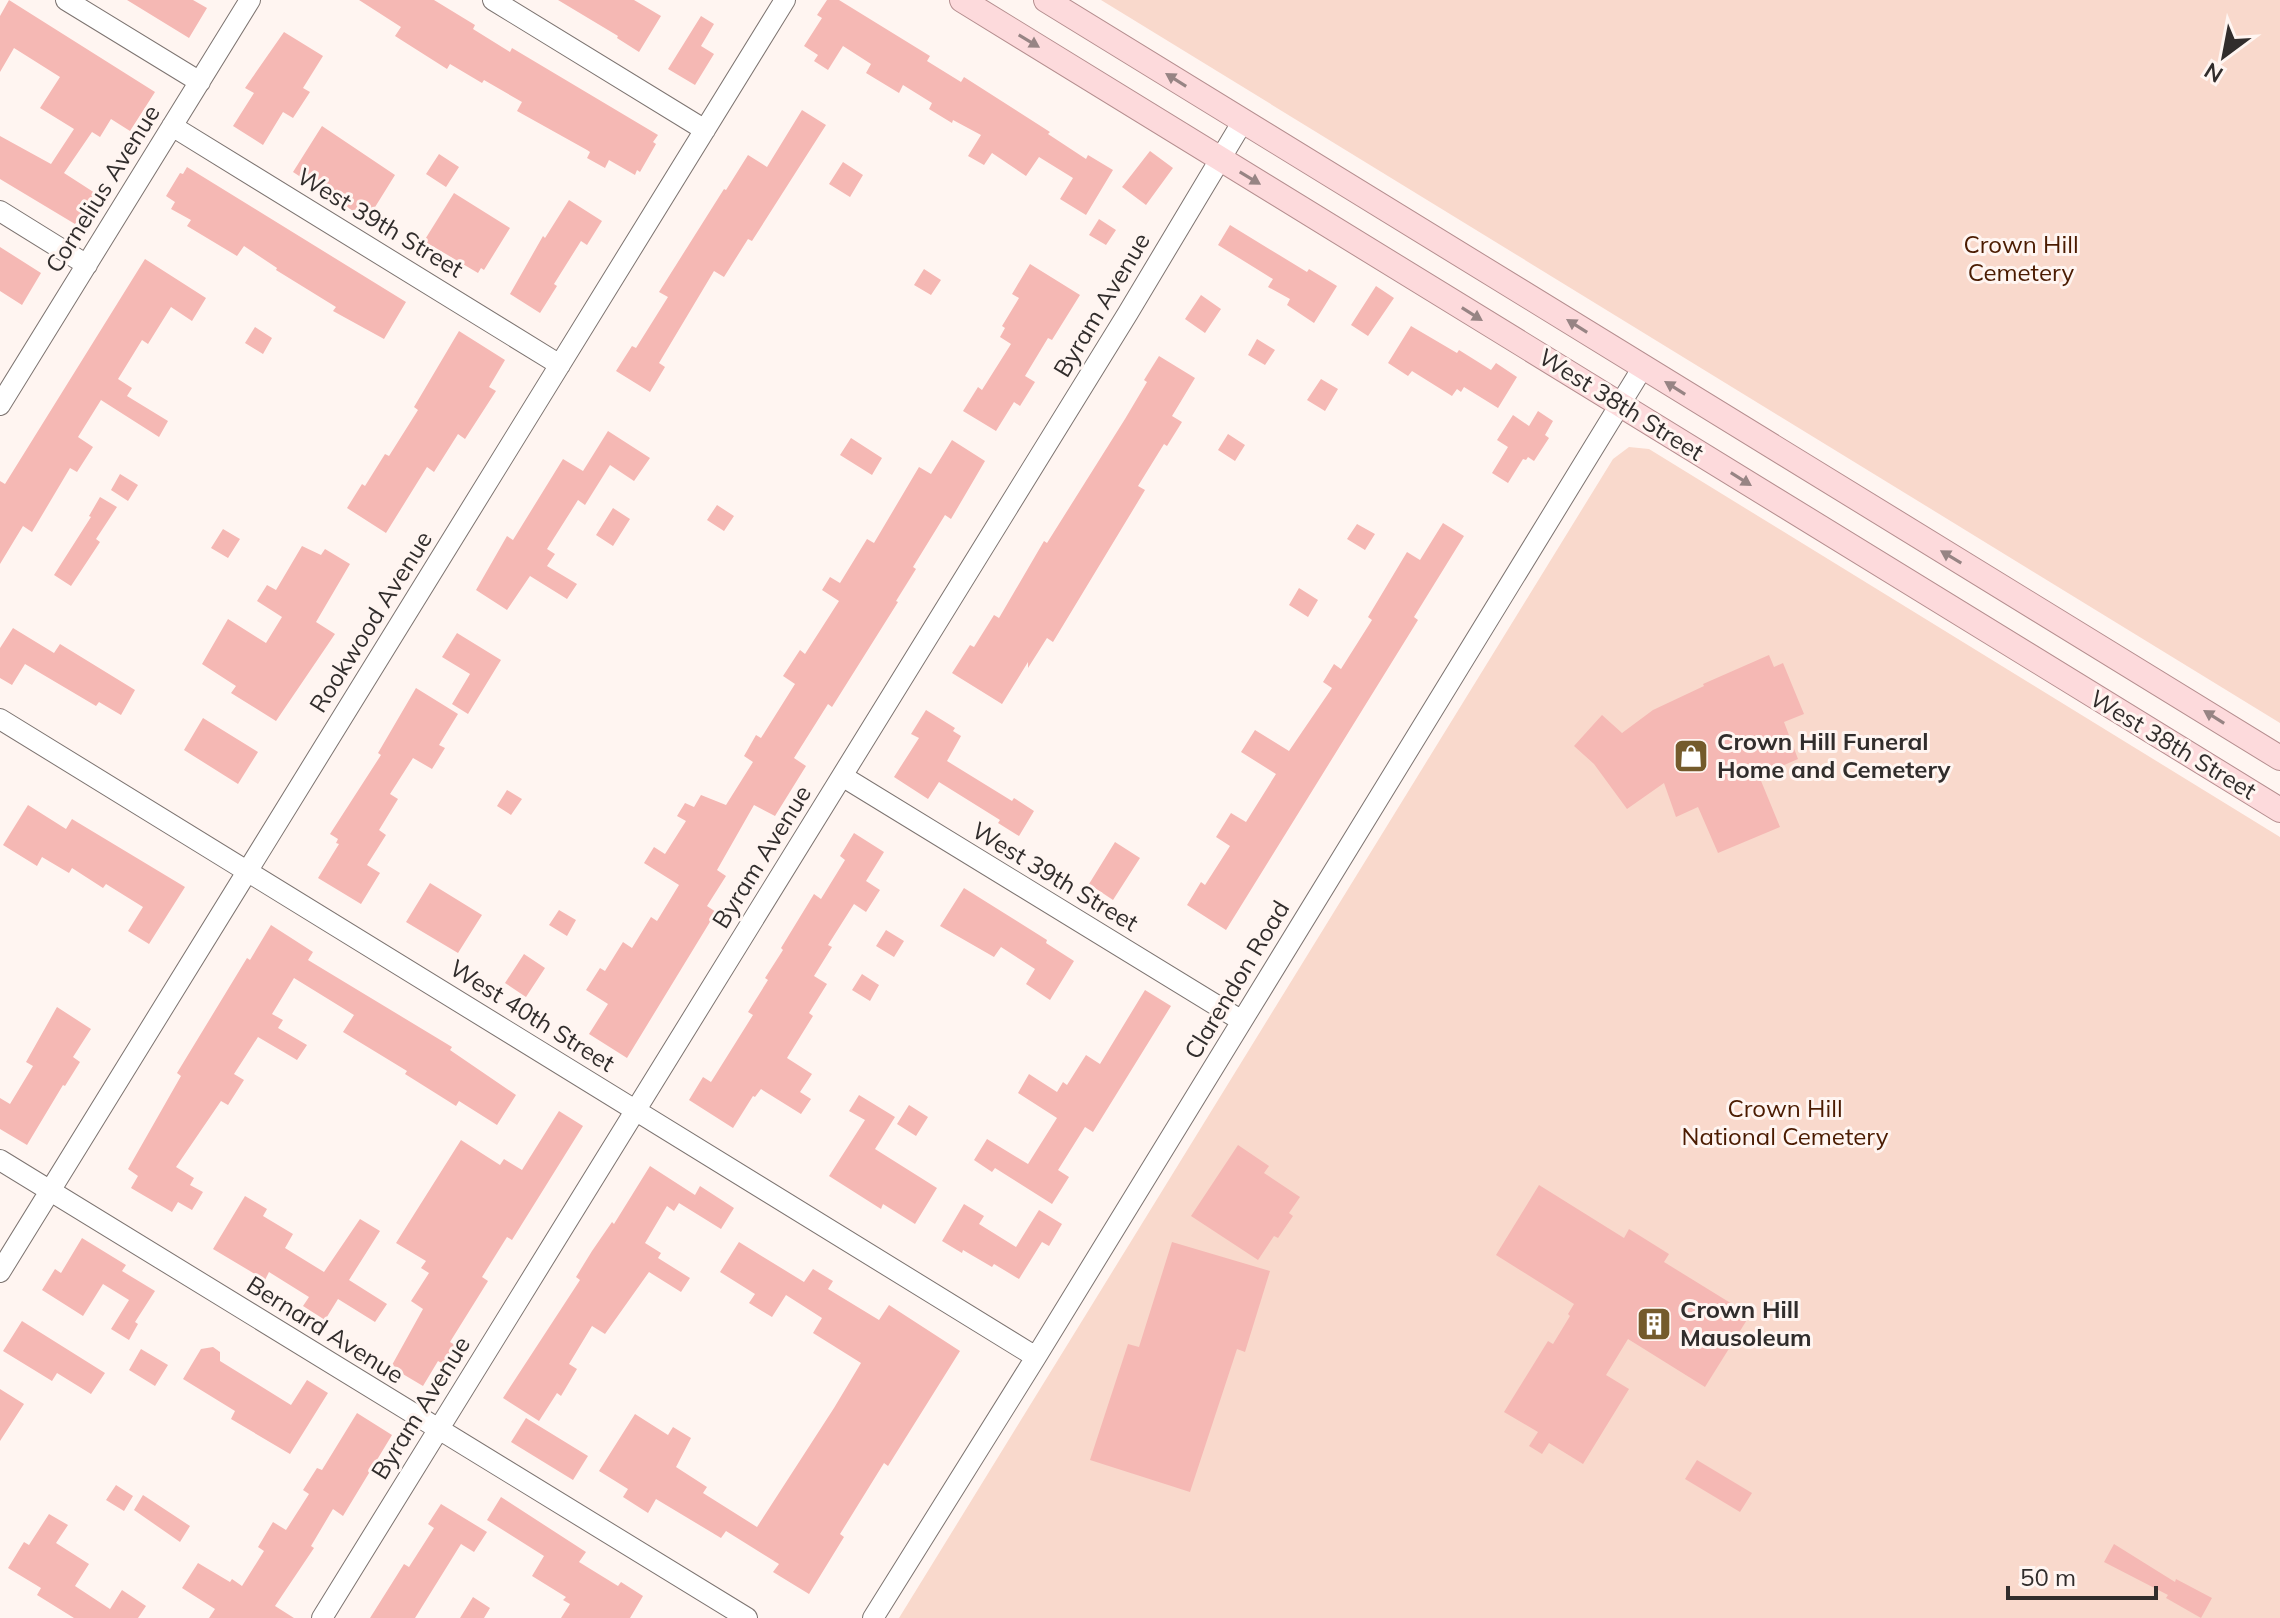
<svg xmlns="http://www.w3.org/2000/svg" width="2280" height="1618" font-family="Mulish,sans-serif">
<rect width="100%" height="100%" fill="#fff5f1"/>
<path fill="#f9d9cc" d="M1101 0H2280V723Z
M1629 447 1649 449 2280 837V1618H899L1613 459Z"/>
<path fill="#f5b8b4" d="M9 0 155 92 130 131 111 119 100 137 92 132 64 173 95 193 75 224 0 179V136L51 164 74 129 40 108 60 77 14 48 0 72V16Z
M127 0H193L207 8 189 38Z
M359 0H434L475 25 473 29 510 52 512 48 658 135 653 142 656 144 640 172 637 170 635 175 609 160 605 168 587 158 590 152 587 150 517 111 522 102 484 80 482 83 450 64 447 69 395 36 401 27Z
M558 0H634L661 16 639 52 617 38 618 36Z
M827 0H839L930 56 927 61 961 82 964 77 1050 132 1048 134 1086 159 1088 155 1113 170 1086 215 1060 199 1073 178 1039 157 1026 176 992 153 984 165 968 156 981 135 953 120 952 123 929 109 932 103 903 85 899 93 866 73 871 64 843 46 828 70 814 61 818 55 804 46 822 18 817 15Z
M701 16 714 24 701 46 714 54 695 85 668 69Z
M284 32 323 56 303 88 310 92 293 118 283 112 263 145 233 126 254 93 245 88Z
M802 110 826 125 752 241 748 239 724 277 714 271 659 363 665 367 650 392 616 371 632 346 636 348 668 297 659 292 724 189 726 190 748 155 767 167Z
M322 126 395 175 367 220 293 172Z
M1150 151 1173 168 1146 205 1122 187Z
M439 154 459 167 446 187 426 174Z
M843 162 863 175 850 197 829 184Z
M187 167 406 302 384 339 333 311 336 307 276 270 277 268 244 246 237 256 187 226 191 220 171 209 175 202 166 196 180 173 183 174Z
M454 193 510 228 484 270 481 268 478 273 424 241Z
M569 200 602 221 587 245 581 241 554 284 557 286 540 313 510 294 543 236 545 238Z
M1099 219 1116 230 1106 245 1089 235Z
M1230 225 1307 272 1309 269 1337 286 1314 323 1287 305 1290 299 1268 287 1273 279 1218 245Z
M0 247 41 273 22 305 0 291Z
M145 259 206 298 192 321 171 307 148 344 142 340 118 379 132 388 127 396 168 421 159 437 101 400 78 437 93 447 77 472 70 468 32 532 23 526 0 564V481L5 484Z
M1030 264 1080 295 1052 340 1048 338 1025 376 1035 382 1020 406 1014 402 996 431 963 411 978 387 982 390 1011 344 1000 337 1005 328 1002 326 1019 298 1012 294Z
M924 269 941 280 931 295 914 285Z
M1376 286 1394 298 1368 336 1351 325Z
M1201 295 1221 309 1205 333 1185 319Z
M1411 326 1457 353 1459 350 1491 370 1496 363 1517 377 1498 408 1464 387 1461 392 1457 389 1452 396 1412 371 1408 376 1388 363Z
M255 327 272 338 263 354 245 343Z
M459 331 505 360 489 387 496 391 465 439 458 434 434 472 427 467 386 533 347 508 362 484 365 486 385 454 389 456 418 410 414 407Z
M1257 339 1275 350 1265 365 1248 355Z
M1159 356 1195 378 1172 416 1182 422 1167 446 1164 444 1138 486 1145 490 1053 642 1047 638 1028 668V662L1002 704 952 673 970 645 974 647 994 615 999 618 1044 541 1047 543 1125 419 1147 382 1144 380Z
M1321 379 1338 389 1325 411 1307 400Z
M1538 411 1553 421 1545 435 1549 438 1534 461 1528 457 1526 460 1523 459 1508 483 1492 473 1508 447 1497 440 1513 415 1529 426Z
M608 431 650 458 634 481 610 465 585 505 578 500 547 549 555 554 547 566 577 584 567 599 530 576 507 610 476 590 507 536 513 540 563 459 583 471Z
M1228 434 1245 445 1235 461 1218 450Z
M851 438 882 458 872 475 840 455Z
M952 440 985 461 951 519 945 515 913 567 916 569 896 601 898 602 832 707 828 704 794 758 806 766 775 816 754 805 717 870 726 876 707 906 716 912 627 1058 589 1034 608 1004 586 990 600 968 605 971 623 942 632 948 651 917 657 921 679 885 644 863 654 847 665 854 686 821 677 816 685 803 694 807 701 795 726 805 753 762 744 756 756 735 761 738 795 684 783 676 800 650 805 654 839 601 822 590 830 577 840 583 867 539 874 543 919 467 931 474Z
M120 474 138 485 128 501 111 490Z
M100 497 117 507 96 539 100 542 71 586 54 575 91 517 89 516Z
M717 505 734 516 724 531 707 520Z
M613 508 630 519 613 546 596 535Z
M1443 523 1464 536 1414 617 1418 620 1226 930 1187 905 1201 882 1205 885 1230 846 1216 837 1231 813 1246 822 1276 774 1241 752 1255 730 1289 751 1332 688 1323 682 1334 664 1341 669 1372 620 1368 617 1407 552 1420 560Z
M1357 524 1375 534 1365 550 1347 539Z
M223 529 240 539 228 558 211 548Z
M302 546 321 555 325 549 350 564 316 622 335 634 276 721 231 693 236 686 202 664 228 619 266 643 282 617 257 601 267 585 276 590Z
M1299 588 1318 600 1308 617 1289 605Z
M13 628 54 653 60 644 135 690 121 715 99 702 96 706 25 664 12 685 0 678V648Z
M457 633 501 660 468 714 452 704 470 674 442 657Z
M1769 655 1774 667 1783 663 1804 714 1784 722 1798 759 1759 776 1780 827 1718 853 1698 807 1676 817 1664 783 1627 809 1594 764 1574 746 1602 715 1622 733 1653 710 1704 686 1703 684Z
M416 688 458 714 439 745 445 748 432 769 413 758 390 794 398 799 379 830 386 835 367 865 380 873 361 904 318 878 339 844 336 843 338 839 330 834 381 755 378 753Z
M926 710 955 728 953 731 961 736 947 761 1012 801 1014 798 1034 811 1019 836 998 823 1000 820 939 782 928 799 894 777 919 738 911 734Z
M203 718 258 752 238 784 184 750Z
M507 790 522 799 511 815 497 806Z
M28 805 66 829 72 819 185 887 149 944 128 931 143 907 106 884 103 888 72 868 69 873 42 857 37 866 3 845Z
M854 833 884 852 866 881 880 890 866 912 854 904 828 945 832 947 814 976 827 984 809 1013 813 1016 787 1058 812 1074 800 1092 811 1099 801 1114 761 1089 755 1097 753 1096 733 1128 689 1100 703 1077 711 1082 753 1015 748 1012 768 980 765 978 783 950 781 948 814 894 821 899 845 860 840 856Z
M1115 842 1140 858 1113 900 1089 884Z
M430 883 482 915 458 953 406 922Z
M964 888 1047 940 1046 943 1074 961 1050 1000 1026 984 1035 969 1001 947 994 957 940 926Z
M559 910 576 920 567 936 549 925Z
M271 925 313 952 308 960 452 1047 450 1050 516 1095 497 1125 459 1101 456 1106 405 1074 407 1071 343 1032 354 1015 294 978 272 1014 283 1020 278 1028 307 1045 297 1060 258 1037 234 1074 244 1080 228 1105 221 1101 176 1167 194 1178 190 1185 203 1192 192 1210 178 1202 172 1212 131 1188 138 1176 128 1169 181 1076 177 1073 247 958 250 960Z
M886 930 904 941 894 957 876 946Z
M524 954 545 968 526 997 505 983Z
M862 974 879 985 870 1001 852 990Z
M1145 990 1171 1006 1093 1132 1085 1127 1058 1170 1069 1177 1052 1204 995 1168 992 1172 974 1160 987 1139 1028 1164 1057 1118 1018 1093 1029 1074 1057 1092 1063 1082 1067 1085 1086 1055 1100 1064Z
M57 1007 91 1029 73 1057 80 1062 65 1086 63 1085 27 1145 0 1129V1098L10 1104 33 1066 26 1062Z
M859 1095 895 1117 875 1149 937 1188 915 1224 883 1204 881 1209 829 1176 865 1120 849 1111Z
M909 1105 928 1117 916 1136 897 1124Z
M559 1111 583 1126 512 1240 507 1237 482 1277 488 1281 450 1342 455 1345 443 1364 438 1361 423 1386 396 1370 397 1368 392 1365 423 1309 411 1301 429 1273 421 1268 426 1261 396 1243 461 1140 500 1165 504 1159 522 1170Z
M1238 1145 1269 1166 1264 1173 1300 1197 1289 1213 1293 1216 1278 1238 1274 1236 1258 1260 1191 1216Z
M650 1166 695 1195 700 1186 734 1208 721 1229 679 1203 674 1211 667 1206 645 1243 661 1253 658 1258 690 1278 681 1292 649 1272 605 1334 592 1326 569 1364 577 1369 561 1396 557 1393 539 1421 503 1398 580 1280 576 1277 592 1251 612 1222 614 1224Z
M1539 1185 1624 1238 1629 1229 1669 1254 1664 1262 1750 1315 1705 1387 1628 1339 1606 1375 1629 1389 1583 1464 1549 1443 1542 1454 1529 1446 1538 1432 1504 1412 1548 1341 1553 1344 1570 1316 1568 1314 1574 1304 1496 1255Z
M245 1196 267 1209 263 1216 293 1234 285 1248 324 1272 360 1219 380 1231 349 1280 387 1304 375 1322 338 1299 325 1320 303 1306 309 1297 269 1272 265 1280 213 1249Z
M964 1204 984 1216 979 1224 1016 1247 1039 1210 1062 1224 1049 1246 1042 1242 1019 1279 994 1264 992 1267 963 1250 962 1253 942 1241Z
M82 1238 126 1265 122 1271 155 1291 135 1322 138 1324 129 1340 111 1329 129 1300 103 1284 83 1316 42 1290 55 1269 61 1273Z
M739 1242 804 1282 813 1269 833 1281 828 1289 879 1320 889 1305 960 1351 888 1466 884 1463 840 1534 844 1537 809 1594 773 1572 779 1564 726 1531 721 1538 656 1499 648 1513 623 1497 628 1489 599 1471 635 1414 668 1435 673 1427 691 1438 676 1467 707 1487 703 1493 757 1527 834 1408 861 1363 813 1333 822 1318 786 1295 772 1317 749 1303 755 1294 720 1272Z
M1172 1242 1270 1271 1245 1352 1237 1349 1190 1492 1090 1460 1128 1344 1139 1347Z
M22 1321 105 1373 91 1394 57 1373 52 1381 3 1351Z
M213 1347 220 1352V1361L291 1405 307 1380 328 1393 290 1454 231 1419 235 1411 183 1379 201 1349Z
M141 1349 168 1365 155 1386 129 1370Z
M0 1389 24 1404 0 1441Z
M357 1413 392 1435 343 1516 333 1509 311 1546 314 1548 275 1606 294 1618H209L215 1609 182 1588 198 1563 230 1582 232 1579 242 1586 264 1551 258 1547 273 1522 286 1530 309 1494 303 1490 317 1468 322 1470Z
M526 1418 588 1456 573 1480 511 1442Z
M1697 1460 1752 1493 1740 1512 1685 1479Z
M116 1485 133 1496 124 1511 106 1500Z
M143 1495 190 1526 180 1542 134 1510Z
M501 1497 586 1552 579 1562 618 1586 621 1582 643 1596 630 1618H561L570 1604 563 1600 566 1597 532 1576 544 1556 487 1520Z
M441 1504 487 1532 474 1552 461 1544 415 1618H370L404 1564 409 1567 434 1528 428 1524Z
M49 1514 68 1525 56 1543 89 1564 75 1586 110 1609 122 1590 146 1606 138 1618H74L37 1595 41 1588 8 1568 24 1542 29 1545Z
M2114 1544 2175 1582 2176 1579 2212 1598 2201 1618 2166 1598 2168 1595 2104 1562Z
M473 1597 490 1608 484 1618H460Z"/>
<g fill="none" stroke-linecap="round" stroke-linejoin="round">
<g stroke="#7d7471" stroke-width="22">
<path id="minor" d="M66 0 200 82
M493 0 705 130
M172 126 560 365
M0 211 87 265
M0 405 250 0
M0 719 1036 1357
M842 776 1242 1021
M0 1160 747 1618
M0 1272 785 0
M322 1618 1128 313 1243 121
M873 1618 1036 1357 1643 367"/>
</g>
<g stroke="#b58e8f" stroke-width="26">
<path id="major" d="M962 0 2280 810
M1046 0 2280 758"/>
</g>
<use href="#minor" stroke="#fff" stroke-width="20"/>
<use href="#major" stroke="#fddadc" stroke-width="24"/>
</g>
<defs><path id="oneway-solid" d="M-6-.8H1V-3.2L6.5 0L1 3.2V.8H-6Z" transform="scale(2)"/></defs>
<g fill="#978484">
<use href="#oneway-solid" transform="translate(1029 41) rotate(31)"/>
<use href="#oneway-solid" transform="translate(1176 80) rotate(-148)"/>
<use href="#oneway-solid" transform="translate(1250 178) rotate(31)"/>
<use href="#oneway-solid" transform="translate(1472 314) rotate(32)"/>
<use href="#oneway-solid" transform="translate(1577 326) rotate(-148)"/>
<use href="#oneway-solid" transform="translate(1675 388) rotate(-148)"/>
<use href="#oneway-solid" transform="translate(1741 479) rotate(32)"/>
<use href="#oneway-solid" transform="translate(1951 557) rotate(-149)"/>
<use href="#oneway-solid" transform="translate(2214 717) rotate(-148)"/>
</g>
<defs>
<g id="shop-square" transform="scale(1.8)"><rect x="-9" y="-9" width="18" height="18" rx="4" fill="#745b2c" stroke="#fff5f1"/><path d="M-5-2.5h2.3a2.7 3.5 0 0 1 5.4 0H5L5.5 6h-11ZM-1.5-2.5h3a1.5 2.3 0 0 0-3 0Z" fill="#fff"/></g>
<g id="building-square" transform="scale(1.8)"><rect x="-9" y="-9" width="18" height="18" rx="4" fill="#745b2c" stroke="#fff5f1"/><path d="M-4-6H4V6H1V3H-1V6H-4ZM-2.5-4.3h1.7v1.8h-1.7ZM.8-4.3h1.7v1.8H.8ZM-2.5-1h1.7V.8h-1.7ZM.8-1h1.7V.8H.8Z" fill="#fff"/></g>
</defs>
<g fill-rule="evenodd">
<use href="#shop-square" x="1691" y="756"/>
<use href="#building-square" x="1654" y="1324"/>
</g>
<g text-anchor="middle" stroke-width="6" stroke-linejoin="round" paint-order="stroke">
<g font-size="24" fill="#312d2c" stroke="#fff5f1">
<text transform="translate(103 189) rotate(-58)" y="8">Cornelius Avenue</text>
<text transform="translate(380 223) rotate(31)" y="8">West 39th Street</text>
<text transform="translate(1102 305) rotate(-59)" y="8">Byram Avenue</text>
<text transform="translate(1621 405) rotate(32)" y="8">West 38th Street</text>
<text transform="translate(371 622) rotate(-58)" y="8">Rookwood Avenue</text>
<text transform="translate(2173 745) rotate(31)" y="8">West 38th Street</text>
<text transform="translate(762 857) rotate(-58)" y="8">Byram Avenue</text>
<text transform="translate(1055 877) rotate(31)" y="8">West 39th Street</text>
<text transform="translate(1237 980) rotate(-59)" y="8">Clarendon Road</text>
<text transform="translate(532 1016) rotate(32)" y="8">West 40th Street</text>
<text transform="translate(325 1330) rotate(32)" y="8">Bernard Avenue</text>
<text transform="translate(421 1408) rotate(-58)" y="8">Byram Avenue</text>
</g>
<g font-size="24" fill="#4b1b01" stroke="#fff5f1">
<text x="2021" y="253">Crown Hill<tspan x="2021" dy="28">Cemetery</tspan></text>
<text x="1785" y="1117">Crown Hill<tspan x="1785" dy="28">National Cemetery</tspan></text>
</g>
<g font-size="24" font-weight="bold" fill="#312d2c" stroke="#fff5f1" text-anchor="start">
<text x="1717" y="750">Crown Hill Funeral<tspan x="1717" dy="28">Home and Cemetery</tspan></text>
<text x="1680" y="1318">Crown Hill<tspan x="1680" dy="28">Mausoleum</tspan></text>
</g>
</g>
<g transform="translate(2224 56) rotate(212)" stroke="#fff5f1" stroke-width="6" paint-order="stroke">
<path d="M0-6L14 30L0 20L-14 30Z" fill="#312d2c"/>
<text y="-12" font-size="22" font-weight="bold" text-anchor="middle" fill="#312d2c">N</text>
</g>
<path d="M2008 1586v12h148v-12" fill="none" stroke="#312d2c" stroke-width="4"/>
<text x="2020" y="1586" font-size="24" fill="#312d2c" stroke="#fff5f1" stroke-width="6" paint-order="stroke">50 m</text>
</svg>
